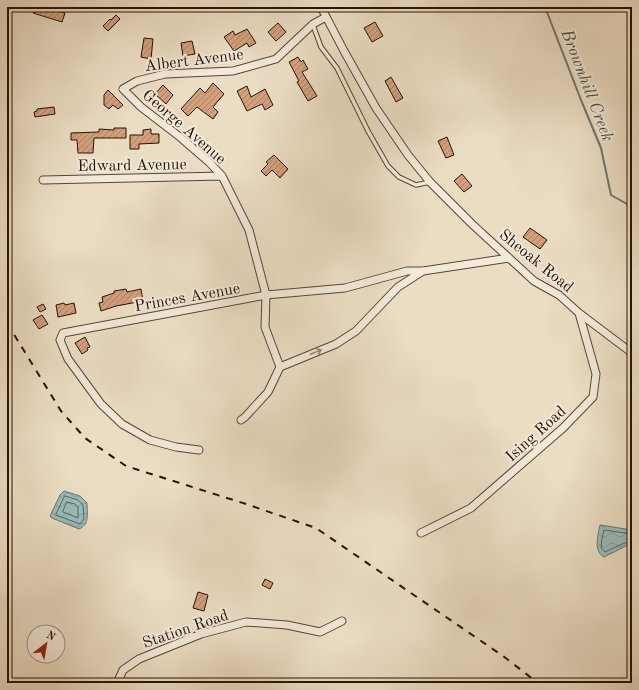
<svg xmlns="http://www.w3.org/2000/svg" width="639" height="690" font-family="'Old Standard TT',serif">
<defs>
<pattern id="water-waves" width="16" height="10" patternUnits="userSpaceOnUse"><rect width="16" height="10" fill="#99bbba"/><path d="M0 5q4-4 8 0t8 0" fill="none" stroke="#84a09e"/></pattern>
<pattern id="building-hatch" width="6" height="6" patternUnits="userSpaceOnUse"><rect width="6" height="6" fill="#d3a07b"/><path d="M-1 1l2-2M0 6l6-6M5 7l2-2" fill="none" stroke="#ab8163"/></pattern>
</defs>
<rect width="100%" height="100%" fill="#ebddc4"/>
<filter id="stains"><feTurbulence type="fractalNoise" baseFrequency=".005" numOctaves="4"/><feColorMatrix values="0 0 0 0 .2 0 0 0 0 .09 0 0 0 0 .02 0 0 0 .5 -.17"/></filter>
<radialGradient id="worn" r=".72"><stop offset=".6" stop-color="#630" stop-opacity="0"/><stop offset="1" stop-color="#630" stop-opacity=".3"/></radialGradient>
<path fill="url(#water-waves)" stroke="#6b7771" d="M64 491 80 496 87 503C87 514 90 524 79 529L52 518 50 516 60 495Z
M600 525 632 530V545L626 546 604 557C593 551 598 535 600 525Z"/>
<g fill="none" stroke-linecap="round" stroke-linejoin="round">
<path stroke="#60665f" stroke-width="1" d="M65 496 78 500 83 505 84 519 80 524 56 515Z
M67 502 75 504 78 507V518L63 512Z
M632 534 604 530 602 538 601 548 605 552 624 543 632 542"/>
<path stroke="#6b7771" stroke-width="2" d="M545 7 581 100 601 148 611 195 627 204 632 209"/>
</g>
<path fill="url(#building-hatch)" stroke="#261204" d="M35 7H47L65 13 62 22 33 13Z
M116 15 120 19 108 31 103 26 110 19 111 20Z
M375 22 383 36 372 42 364 28Z
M278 23 286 32 276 41 268 32Z
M247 29 256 43 249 47 247 43 234 51 224 37 233 31 235 35Z
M144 38 153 39 151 59 141 57Z
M192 41 195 54 183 56 181 43Z
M298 57 301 62 303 60 308 69 302 72 317 96 308 101 297 82 299 81 289 62Z
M391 77 403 98 396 102 385 81Z
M213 83 224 94 213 107 218 112 213 119 197 107 188 116 181 109 200 88 205 93Z
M163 85 173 95 166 104 155 94Z
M247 86 251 97 265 89 273 105 265 110 262 104 247 111 237 91Z
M108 90 123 105 118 109 113 105 109 109 104 105V95Z
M54 107 55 114 35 117 34 112 37 111V109Z
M114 128H126V138H94L93 153H78L77 140H71V133L99 132V129L114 130Z
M151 129V134H159V143L139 144V149H130V135H143V130Z
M447 137 454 155 446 158 438 141Z
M274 155 288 169 280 178 272 170 266 176 261 171 268 164 266 162Z
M462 174 472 186 464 192 454 181Z
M530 228 547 240 540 249 523 237Z
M126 289 127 292 141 289 143 301 116 306 101 311 99 303 103 302 102 297 114 293V291Z
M64 303 65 305 74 303 76 313 58 317 56 305Z
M43 304 46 309 40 312 37 307Z
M42 315 48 324 39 329 33 320Z
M85 337 90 347 87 348 88 350 82 354 75 343Z
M265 579 273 583 270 589 262 585Z
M198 592 208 595 204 611 193 608Z"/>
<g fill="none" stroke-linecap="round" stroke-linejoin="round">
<g stroke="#574534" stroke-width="5.5">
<path id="service" d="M313 25 321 47 337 68 368 131 388 166 399 177 416 185 430 182"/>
</g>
<g stroke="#574534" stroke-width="9">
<path id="minor" d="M321 7 344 51 376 108 408 155 430 182 472 224 534 281 559 295 579 313 632 353
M43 180 222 176
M280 367 265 327 266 295 249 230 222 176 209 162 180 137 141 107 123 89 137 81 165 74 233 71 276 59 313 24 326 17
M280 367 336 344 356 331 398 287 423 271
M241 420 245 417 268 392 280 367
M199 450 176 447 150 440 122 424 101 404 68 359 60 340 63 333 266 295 345 288 407 271H423L509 258
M421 533 471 508 563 428 593 397 596 374 579 313
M117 683 123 670 139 659 201 634 246 622 287 625 320 632 342 621"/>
</g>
<use href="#service" stroke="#f2e9d9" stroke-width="3.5"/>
<use href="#minor" stroke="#f2e9d9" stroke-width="7"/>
<path stroke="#261204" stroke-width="2" stroke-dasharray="7 7" stroke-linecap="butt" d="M7 323 61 411 85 438 126 466 246 504 316 528 503 656 538 683"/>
</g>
<defs><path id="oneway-shaft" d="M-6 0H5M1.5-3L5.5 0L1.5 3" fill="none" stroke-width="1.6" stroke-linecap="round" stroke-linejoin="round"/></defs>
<use stroke="#968879" href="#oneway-shaft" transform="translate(316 352) rotate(-22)"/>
<g text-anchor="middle" stroke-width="4" stroke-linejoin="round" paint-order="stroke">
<g font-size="16" fill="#261204" stroke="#f2e9d9">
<text transform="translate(194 59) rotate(-7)" y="6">Albert Avenue</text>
<text transform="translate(185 126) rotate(41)" y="6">George Avenue</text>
<text transform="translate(132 164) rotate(-1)" y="6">Edward Avenue</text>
<text transform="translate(537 260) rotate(39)" y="6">Sheoak Road</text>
<text transform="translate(187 296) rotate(-10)" y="6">Princes Avenue</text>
<text transform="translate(535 433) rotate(-42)" y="6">Ising Road</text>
<text transform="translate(185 628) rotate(-19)" y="6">Station Road</text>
</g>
<g font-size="17" font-style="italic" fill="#4e4d44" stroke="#f2e9d9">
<text transform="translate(588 85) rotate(69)" y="6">Brownhill Creek</text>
</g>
</g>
<rect width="639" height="690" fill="none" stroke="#ebddc4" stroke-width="24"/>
<rect x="8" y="8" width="623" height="674" fill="none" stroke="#261204" stroke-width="2"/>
<rect x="12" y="12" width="615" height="666" fill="none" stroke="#261204"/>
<g transform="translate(46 644) rotate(31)"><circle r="19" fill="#f2e9d9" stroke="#a09384"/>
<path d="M0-3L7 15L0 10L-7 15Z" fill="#8f2418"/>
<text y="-6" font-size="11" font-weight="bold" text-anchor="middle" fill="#261204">N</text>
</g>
<rect width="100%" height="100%" filter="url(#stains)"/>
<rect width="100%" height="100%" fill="url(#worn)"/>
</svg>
